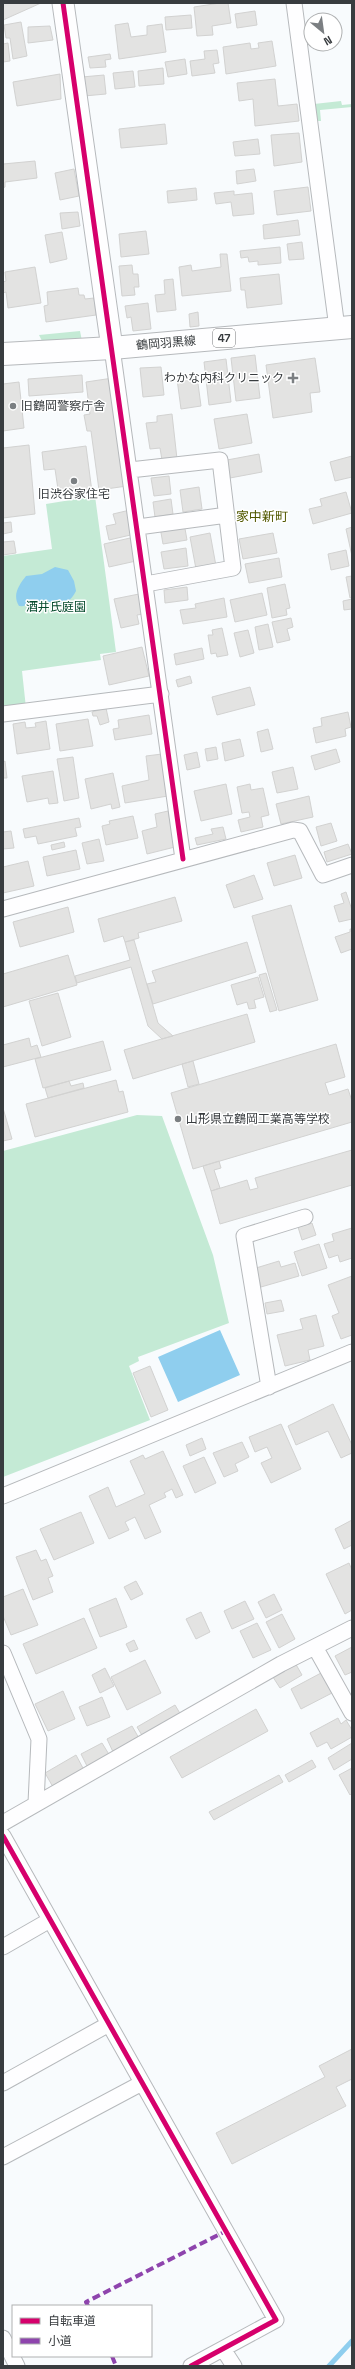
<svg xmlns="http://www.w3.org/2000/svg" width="355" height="2369" font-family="'Space Grotesk','Noto Sans JP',sans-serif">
<rect width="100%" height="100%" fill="#f8fbfd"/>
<path fill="#c4ead5" d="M341 101 342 105 352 104V107L320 110 321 121H316L314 104Z
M80 331 82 341 43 343 39 335Z
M95 496 116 652 100 654 101 660 22 671 26 708 3 711V556L52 549 46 504Z
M137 1115 162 1116 213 1255 229 1323 138 1357 139 1361 129 1366 150 1420 3 1477V1151Z"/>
<path fill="#8fceee" d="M55 567 68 570 74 581 76 591C65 612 55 600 37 601 31 602 27 607 19 606 12 595 19 585 26 576L42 574Z
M220 1330 240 1375 178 1402 158 1357Z"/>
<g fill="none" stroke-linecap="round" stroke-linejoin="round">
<path stroke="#8fceee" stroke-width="5" d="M329 2366 352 2341"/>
</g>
<path fill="#e3e3e2" stroke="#d2d2d1" d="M3 3H41L3 20Z
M220 3H228L231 23 212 26 213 35 197 36 194 7Z
M255 11 257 25 237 28 235 14Z
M191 15 192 28 166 30 165 17Z
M21 22 27 56 13 59 10 38H6L4 25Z
M128 23 131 37 147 35V26L162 24 166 52 119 59 115 25Z
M50 26 53 40 28 43V27Z
M272 41 276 66 226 74 223 47 250 43 251 49 259 48 258 43Z
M8 43 10 61 3 62V44Z
M217 50 219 63 213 64 215 73 192 76 190 61 205 59 204 51Z
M110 54 111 59 105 60 106 67 90 68 88 57Z
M185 59 187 74 168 77 165 62Z
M163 68 164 84 139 86 138 71Z
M133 71 135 87 115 89 113 73Z
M60 74 61 99 17 106 13 82Z
M104 75 106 94 84 96 82 77Z
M275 79 278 106 297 104 299 121 255 126 253 99 239 101 237 83Z
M165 124 167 144 121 148 119 129Z
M299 133 302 162 274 166 271 135Z
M258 139 260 154 235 156 233 142Z
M35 161 37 178 5 182V187L3 188V164Z
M74 169 79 196 60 200 55 173Z
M254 169 256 181 237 184 236 171Z
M308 187 311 211 277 215 274 191Z
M196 188 197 200 168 203 167 191Z
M234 191V195L252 193 254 214 233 216 231 202 216 204 214 193Z
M78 212 80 226 62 229 60 213Z
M298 220 300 235 264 239 263 225Z
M146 231 149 254 121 257 119 234Z
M62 232 67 259 50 263 45 235Z
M302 242 304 259 289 260 287 244Z
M280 247 281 263 258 265V261L249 262 248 257 241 258 240 251Z
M220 254H227L231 291 182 296 179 267 191 265 192 271 221 267Z
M132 265 133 274H138L139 287H134L135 295 122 296 119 266Z
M35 267 41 303 8 308 6 292 3 293V282L6 281 5 272Z
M279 274 282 304 247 308 245 290H241L240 278Z
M173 279 176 310 157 312 155 295 165 294 164 280Z
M78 288 79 295H84L85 299 94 298 96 315 46 322 44 306 48 305 47 292Z
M148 303 151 329 133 331 131 317 127 318 125 306Z
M198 312 199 326 190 327 189 314Z
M255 355 260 398 236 401 231 358Z
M315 358 320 392 310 393 312 412 273 418 266 365Z
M226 359 231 402 209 405 204 362Z
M161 367 164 395 143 397 140 368Z
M82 375 83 392 29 396 28 379Z
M197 376 201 406 181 409 177 379Z
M113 378 127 486 99 490 91 431H87L84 415 90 414 86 382Z
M19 382 24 428 3 431V384Z
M172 414 177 459 162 460 160 448 150 449 146 423 157 422V416Z
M247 414 252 443 219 449 214 419Z
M29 445 35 514 3 518V448Z
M86 446 92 492 59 496 55 469 44 470 42 452Z
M259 454 262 472 230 478 227 460Z
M352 456V477L335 481 330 462Z
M169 476 171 494 154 496 151 478Z
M199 487 202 509 183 512 180 490Z
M346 492 352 513 313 524 309 509 322 506 320 499Z
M171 499 173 514 155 517 153 502Z
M130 510 135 534 109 540 106 526 116 524 113 514Z
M11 522 12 532 3 534V523Z
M184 523 187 540 163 544 160 527Z
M352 527V556L346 529Z
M210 533 216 566 196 569 190 537Z
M273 533 277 553 243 559 239 539Z
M130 538 136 561 109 567 104 544Z
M14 541 16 553 3 555V542Z
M186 548 188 566 164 569 161 552Z
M346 550 349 566 331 570 328 554Z
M279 558 282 577 249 583 245 564Z
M352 576V597L350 598 346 577Z
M285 584 290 608 286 609 287 615 272 618 267 588Z
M187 587 188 600 165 603 164 590Z
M262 593 267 615 235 622 230 600Z
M139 594 143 614 137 615 139 624 121 628 114 599Z
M224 598 227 617 183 624 180 610 196 608 195 604Z
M352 599V609L344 610 343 601Z
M291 618 293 627 287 629 290 640 277 643 272 622Z
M268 624 273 647 259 650 255 627Z
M222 628 228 655 217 657 216 653 211 654 208 635H213L212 630Z
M248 630 254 653 240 657 234 633Z
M142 647 149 676 109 685 103 656Z
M202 648 204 659 176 665 174 654Z
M190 676 192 683 178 687 176 680Z
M250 687 255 705 217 715 212 697Z
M106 708 109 722 100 725 97 716H93L92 712Z
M348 712 351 727 345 729 346 736 316 743 313 728 322 726 321 718Z
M149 715 152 734 115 740 113 729 119 728 118 720Z
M88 719 93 746 60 751 56 724Z
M46 721 50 749 17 754 13 724 25 722 26 728 36 727 35 723Z
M268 729 273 749 261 752 257 732Z
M240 739 244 756 225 761 222 743Z
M216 747 218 759 207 761 205 749Z
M336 749 340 762 315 770 311 756Z
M197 752 200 767 187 770 184 755Z
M162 754 168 796 125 803 122 786 149 780 146 756Z
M73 757 79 798 64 801 57 759Z
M5 761 7 778H3V762Z
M293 767 298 789 277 793 272 772Z
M53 771 58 803 49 804 48 798 27 802 22 776Z
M113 773 120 807 112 809 111 804 91 809 85 779Z
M226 784 232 814 201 821 194 791Z
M250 784 251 790 263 788 269 815 261 817 263 827 241 832 238 820 250 817 249 812 242 813 237 787Z
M309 796 313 817 281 824 276 804Z
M168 811 175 847 147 854 142 831 157 827 155 814Z
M133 816 138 838 106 845 102 826 110 824 109 821Z
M79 818 81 827 75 828 77 836 38 844 36 836 25 838 23 829Z
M331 823 337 841 321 846 316 827Z
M223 827 226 839 197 845 195 838 213 834 211 829Z
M11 831 14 848 3 849V832Z
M99 839 104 861 87 864 82 843Z
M64 842 65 847 52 850 51 845Z
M348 844 352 854 327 862 324 852Z
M76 850 80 869 47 876 43 857Z
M295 855 302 878 274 886 267 863Z
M28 861 34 886 3 893V867Z
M254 875 263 899 234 908 226 885Z
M346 892 352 910V919L339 922 334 906 344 903 341 894Z
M175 897 182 921 138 933 139 938 125 942 123 936 104 942 98 919Z
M291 905 318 1000 279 1011 252 916Z
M68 907 74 932 20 947 13 922Z
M350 929H352V949L341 953 335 937 350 932Z
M134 940 158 1023 173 1036 162 1039 148 1026 131 967 77 983 75 976 130 960 125 942Z
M247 942 256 972 153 1004 147 984 156 982 152 971Z
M68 955 77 985 3 1007V974Z
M266 973 277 1010 270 1012 259 975Z
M258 977 264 997 254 1000 256 1008 249 1009 247 1002 237 1005 231 985Z
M58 993 71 1037 42 1046 29 1001Z
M247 1014 255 1042 133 1079 124 1050Z
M29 1038 31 1047 37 1045 41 1057 3 1067V1045Z
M103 1041 111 1070 43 1088 35 1059Z
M336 1044 345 1077 325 1083 329 1095 348 1089 352 1101V1122L193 1169 171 1093Z
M193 1061 199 1084 188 1087 182 1064Z
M116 1080 119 1092 123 1091 128 1112 35 1137 26 1104Z
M69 1081 71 1086 83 1083 84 1088 48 1098 45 1088Z
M3 1108 12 1139 3 1141Z
M352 1150V1185L220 1224 211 1191 247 1180 250 1190 258 1188 255 1178Z
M219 1161 221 1168 214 1170 220 1188 211 1191 203 1166Z
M312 1223 316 1235 302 1240 298 1227Z
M352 1228V1258L340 1262 338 1255 329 1258 324 1244 334 1241 332 1234Z
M319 1244 327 1268 302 1276 294 1252Z
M279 1261 281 1267 295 1263 299 1276 261 1287 256 1268Z
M352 1276V1335L341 1339 332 1316 339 1313 328 1285Z
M281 1300 284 1311 267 1314 265 1303Z
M316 1315 324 1346 308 1350 310 1360 285 1366 277 1335 303 1329 300 1319Z
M150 1366 168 1410 151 1417 133 1373Z
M333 1404 352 1445V1453L341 1458 328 1431 296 1445 288 1426Z
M281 1424 301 1469 271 1483 261 1463 272 1458 267 1447 255 1452 249 1437Z
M202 1438 206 1449 190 1456 186 1445Z
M242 1442 249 1457 235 1464 238 1471 224 1477 213 1453Z
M163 1451 183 1495 176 1498 172 1489 164 1493 166 1497 149 1505 161 1532 145 1539 135 1517 125 1522 129 1530 109 1539 89 1496 108 1487 116 1507 145 1494 130 1461 143 1455 145 1459Z
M204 1457 216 1483 195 1493 183 1466Z
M81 1512 94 1543 54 1560 40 1529Z
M352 1520V1545L344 1549 335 1529Z
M36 1550 41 1561 46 1559 53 1576 48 1578 53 1592 33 1600 16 1557Z
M349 1563 352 1570V1610L345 1614 326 1574Z
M136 1581 143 1594 131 1600 124 1587Z
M23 1589 38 1625 11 1635 3 1616V1597Z
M274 1594 282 1610 266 1618 258 1602Z
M116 1598 127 1627 100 1637 89 1609Z
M245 1601 254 1619 232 1629 224 1611Z
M201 1612 210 1632 196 1639 186 1619Z
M282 1614 295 1639 279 1648 266 1622Z
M84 1618 97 1648 36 1674 23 1644Z
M257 1623 271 1650 253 1658 240 1631Z
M134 1640 138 1649 130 1652 126 1644Z
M352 1647V1672L345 1675 335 1656Z
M145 1660 161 1693 127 1710 111 1677Z
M294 1661 302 1675 280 1688 271 1674Z
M105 1668 114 1686 100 1693 92 1675Z
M321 1673 332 1693 301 1709 291 1689Z
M63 1691 75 1719 48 1731 35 1704Z
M102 1697 110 1717 87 1726 79 1707Z
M175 1705 181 1715 143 1737 137 1727Z
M256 1709 268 1731 182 1778 170 1757Z
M338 1718 341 1724 346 1720 352 1730V1737L331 1749 327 1742 317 1747 310 1733Z
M132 1726 140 1740 114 1754 107 1739Z
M102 1743 110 1756 88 1768 81 1754Z
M352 1743V1759L334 1770 328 1758Z
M76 1755 84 1770 53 1787 45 1773Z
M312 1760 316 1767 289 1782 285 1775Z
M352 1768V1793L350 1795 339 1775Z
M279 1775 283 1782 214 1820 209 1812Z
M352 2049V2079L336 2087 346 2106 232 2164 216 2133 325 2077 319 2066Z"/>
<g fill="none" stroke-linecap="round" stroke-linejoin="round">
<g stroke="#b6b9bc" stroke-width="17">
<path id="street" d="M294 3 337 328
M112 348 183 859
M130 470 220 460 233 568 146 584
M138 527 227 515
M3 714 161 694
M3 909 293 830 300 831 323 875 352 865
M269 1387 244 1236 305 1217
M3 1496 352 1352
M315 1647 352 1713
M3 1653 39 1739 36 1803
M3 1823 281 1664 352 1628
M3 1836 276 2320 191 2366
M3 1947 50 1920
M3 2083 109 2024
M3 2157 142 2083
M3 2338 17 2366
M223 2349 234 2366"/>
</g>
<g stroke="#b6b9bc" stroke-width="23">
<path id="secondary" d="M63 3 112 348"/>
</g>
<g stroke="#b6b9bc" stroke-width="24">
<path id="primary" d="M3 354 112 348 352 327"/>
</g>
<use href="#street" stroke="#fefeff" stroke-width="15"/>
<use href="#secondary" stroke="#fefeff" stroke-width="21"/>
<use href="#primary" stroke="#fefeff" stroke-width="22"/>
<path stroke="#8e44ad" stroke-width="4" stroke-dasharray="8 4" stroke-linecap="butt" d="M88 2306 86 2302 226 2231
M112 2356 116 2366"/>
<g stroke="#fff" stroke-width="8">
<path id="cycleway" d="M63 3 183 859
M3 1836 276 2320 191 2366"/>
</g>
<use href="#cycleway" stroke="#d6006c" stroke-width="5"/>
</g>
<g fill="#7b7f82" stroke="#fff" stroke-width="1.5">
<path d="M291 372h4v4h4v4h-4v4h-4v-4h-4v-4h4z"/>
<circle cx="13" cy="406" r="4"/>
<circle cx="74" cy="481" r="4"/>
<circle cx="178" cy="1119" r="4"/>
</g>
<g text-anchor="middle" stroke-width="3" stroke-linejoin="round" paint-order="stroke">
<rect fill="#fff" stroke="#747679" stroke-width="1" x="213" y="329" width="22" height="18" rx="3"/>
<g font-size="11" font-weight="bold" fill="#383c3f">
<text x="224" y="342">47</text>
</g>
<g font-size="12" fill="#383c3f" stroke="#fff">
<text transform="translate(166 343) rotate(-5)" y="4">鶴岡羽黒線</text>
</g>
<g font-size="12" fill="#383c3f" stroke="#fff" text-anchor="start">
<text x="284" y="382" text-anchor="end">わかな内科クリニック</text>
<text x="21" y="410">旧鶴岡警察庁舎</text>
<text x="74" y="498" text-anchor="middle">旧渋谷家住宅</text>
<text x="186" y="1123">山形県立鶴岡工業高等学校</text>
</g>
<g font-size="12" fill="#054a2c" stroke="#fff">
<text x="56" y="611">酒井氏庭園</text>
</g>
<g font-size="13" fill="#525800" stroke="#fff">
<text x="262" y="521">家中新町</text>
</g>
</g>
<rect width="355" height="2369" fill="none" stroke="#383c3f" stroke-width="8"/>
<rect x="12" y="2305" width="140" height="52" fill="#ffffff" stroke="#afb1b2"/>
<rect x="20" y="2318" width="20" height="6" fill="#d6006c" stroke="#afb1b2"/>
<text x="48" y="2325" font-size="12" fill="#383c3f">自転車道</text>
<rect x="20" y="2338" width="20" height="6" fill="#8e44ad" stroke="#afb1b2"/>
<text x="48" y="2345" font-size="12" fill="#383c3f">小道</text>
<g transform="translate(323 32) rotate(151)"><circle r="19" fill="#ffffff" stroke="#afb1b2"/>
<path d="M0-3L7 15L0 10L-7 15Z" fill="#7b7f82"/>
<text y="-6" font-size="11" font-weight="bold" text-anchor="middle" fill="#383c3f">N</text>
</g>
</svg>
